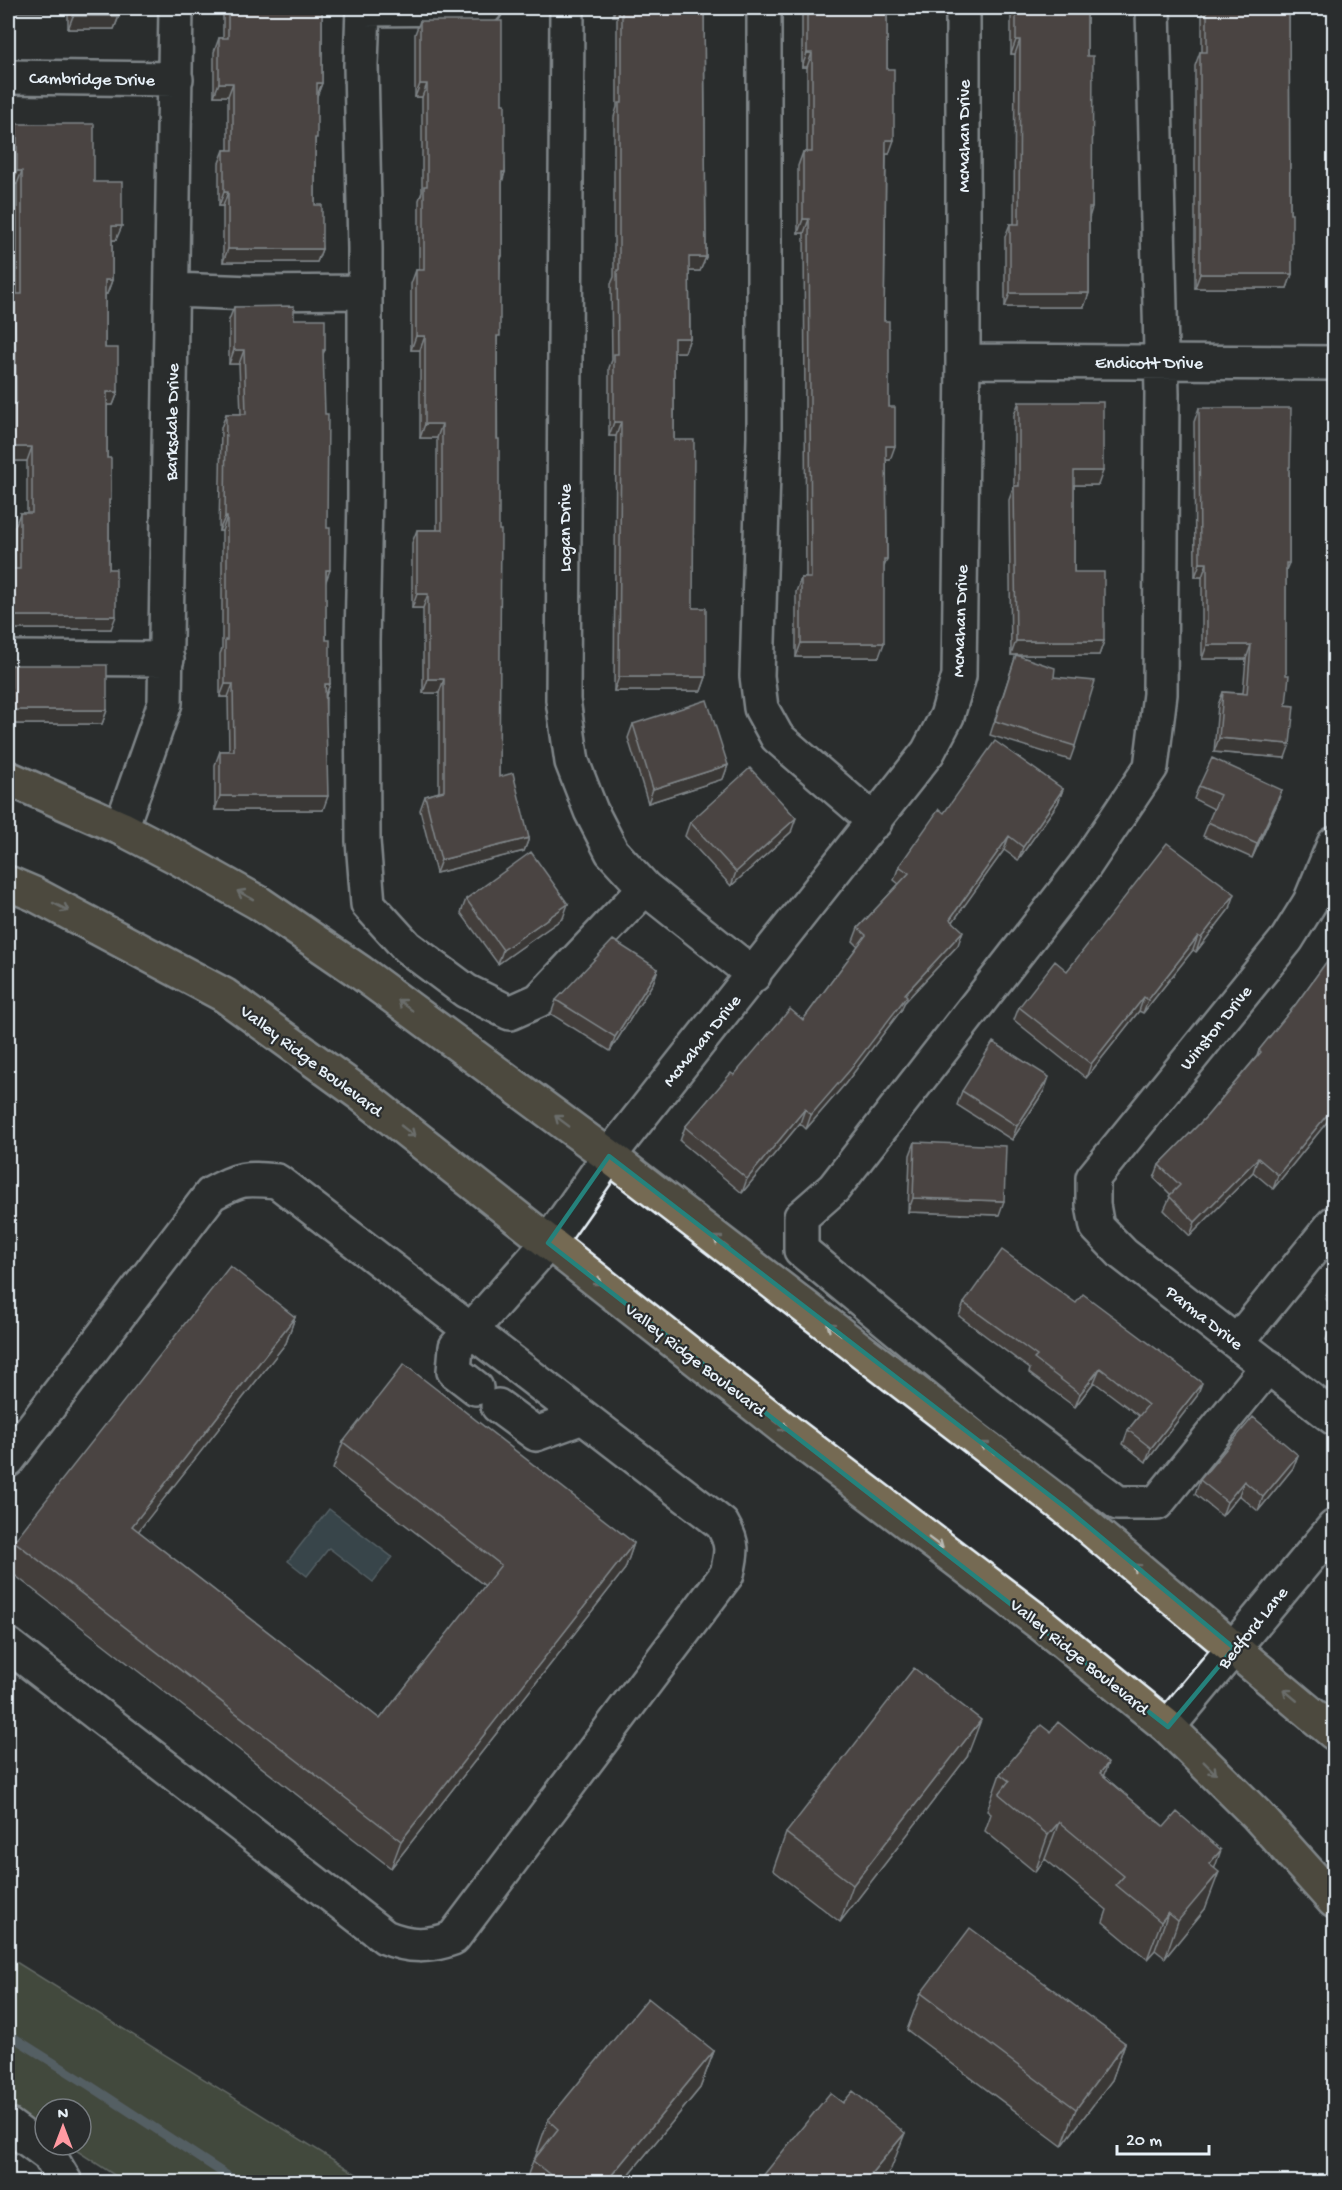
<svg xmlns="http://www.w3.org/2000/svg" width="1342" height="2190" font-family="'Gochi Hand',sans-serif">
<rect width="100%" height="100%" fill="#2a2d2e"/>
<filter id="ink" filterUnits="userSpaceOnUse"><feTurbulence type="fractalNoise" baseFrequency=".0167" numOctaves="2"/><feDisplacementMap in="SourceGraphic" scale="12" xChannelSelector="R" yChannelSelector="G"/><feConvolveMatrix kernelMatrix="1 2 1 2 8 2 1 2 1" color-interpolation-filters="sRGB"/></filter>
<g filter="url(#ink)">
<path fill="#606a51" stroke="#a4aea4" stroke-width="1.5" d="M8 1957 369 2182H125L68 2145H81V2109H45V2131L8 2108Z"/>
<path fill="#48626d" stroke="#889ba5" stroke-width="1.5" d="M329 1509 392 1557 373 1582 329 1548 307 1576 288 1561Z"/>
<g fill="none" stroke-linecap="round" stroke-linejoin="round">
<path stroke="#889ba5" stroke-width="9" d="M8 2034 89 2085 237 2182"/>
<g stroke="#e8f1f8" stroke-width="38">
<path id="minor" d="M363 8 361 65 365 249V496L362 642 363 841 368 904 407 947 466 991 510 1013 539 1000 645 888
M567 8 563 700 572 762 591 811 612 852 645 888 754 975
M764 8V438L757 676 761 708 777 737 875 822
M1153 8 1162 394 1160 694 1151 767 1084 867 834 1188 801 1217V1250L991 1407 1118 1503H1157L1268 1366
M363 9 485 8
M8 77 176 79
M173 290 252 293 365 292
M963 361 1334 363
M8 658 167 659
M121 828 165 703 176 8
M1334 844 1310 902 1287 939 1093 1178V1205L1097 1227 1123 1254 1334 1418
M1237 1342 1334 1223
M476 1388 454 1371 456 1347 548 1243 609 1156 928 752 947 716 959 676 963 361V8
M498 1406 536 1434 583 1417
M8 1460 211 1194C241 1178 243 1178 277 1181L722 1524C734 1544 732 1552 727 1574L453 1938C429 1947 409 1947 385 1937L8 1645
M1168 1727 1334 1527
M8 2125 49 2155 65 2182"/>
</g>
<g stroke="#e8f1f8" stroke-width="38">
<path id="major" d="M8 778 121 828 175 856 259 903 360 972 609 1156 1066 1508 1334 1733
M8 883 34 894 224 995 362 1095 795 1437 1040 1623 1168 1727 1257 1815 1334 1901"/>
</g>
<use href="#minor" stroke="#2a2d2e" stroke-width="33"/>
<use href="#major" stroke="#746b52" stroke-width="33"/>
</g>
<path fill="#62534e" stroke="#e8f1f8" stroke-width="1.5" d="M8 8H119V16L114 29H68V12H8Z
M223 8H322V83L317 96 315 144V205L322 249 317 262H223V206H219V163L224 150H228V96H214V52L219 38H223Z
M613 8H704L706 257 700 271H689L690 338 685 352H674V440L693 608 706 677 701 691H614L616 436H609V368L612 360 611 284 614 277V117L617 107V16H613Z
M802 8H887V69L889 154H886L884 321 889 407 890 460H886L887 559 884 567 879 657H796V592L801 578H806L804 233H798V166L803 152H807V67H802Z
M1011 8H1087V56L1092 208 1089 218V293L1084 307H1005V237L1010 224H1014L1015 54H1011Z
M1202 8H1289L1290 214 1292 274 1287 288H1195V66L1200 52H1202Z
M420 21 502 104 505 172 502 183V256L500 262 497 342 499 777 529 838 524 851 436 873 420 810 425 796 439 792V693H423V608H412V543L417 530H437V438H420V350H411V284L416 270H419V200L422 192V97H415V34Z
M17 124 94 182 116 240H112V280L107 294H105V348L118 392 113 405H107V458L109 507V569L111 629H8V583L13 569H15V527L20 513H27V461H8V416L10 411V308L15 294H17V184H12V138Z
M234 307 294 319 325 350 323 354 326 640 330 684 326 696 323 810H215V765L220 751H229L228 697H220V654L222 649V531H219L221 428 226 414H241L239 364H229V320Z
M1019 402 1098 485H1074V572L1104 641 1099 655H1011L1009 500 1014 486V415Z
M1199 408 1289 472V563L1286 570 1285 758 1214 752 1218 705 1223 692 1243 693 1246 659H1202V577H1195L1194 422Z
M1016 655 1054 677 1075 746 1070 760 990 735Z
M11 665 107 710 102 724H8V676Z
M633 724 728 765 723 779 648 803 628 738Z
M1199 786 1277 804 1252 858 1203 836 1214 809 1194 799Z
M1063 789 1058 803 1018 860 1004 850 953 921 958 945 904 1003 902 1009 845 1084 806 1129 800 1123 742 1193 680 1141 685 1127 734 1075 803 1020 858 946 853 941 858 928 899 884 894 880 899 866 944 813Z
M690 822 791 832 731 886 685 836Z
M466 899 563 918 498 964 461 913Z
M1230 908 1196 952 1193 950 1143 1013 1139 1011 1086 1078 1014 1020 1019 1007 1067 971Z
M1335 950V1112L1273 1189 1253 1172 1190 1236 1164 1210 1171 1195 1154 1178 1159 1165 1207 1116 1257 1056 1259 1050 1296 1004Z
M658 969 653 983 610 1051 551 1014 556 1000Z
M962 1091H1044L1012 1140 957 1105Z
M915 1142 999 1215 908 1212 910 1155Z
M1335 1280V1307L1325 1299 1330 1285Z
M964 1303 1197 1396 1146 1462 1123 1444 1128 1430 1139 1416 1094 1382 1075 1407 1029 1373 1030 1369 959 1316Z
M295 1317 286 1343 138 1531 380 1719 485 1586 333 1469 343 1442 634 1543 625 1569 391 1868 8 1570V1560L14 1541Z
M1335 1321V1346L1326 1340 1331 1326Z
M1298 1455 1293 1468 1258 1511 1239 1495 1222 1516 1195 1494 1200 1480Z
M967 1757 840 1922 773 1870 786 1833Z
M1000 1774 1103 1776 1214 1868 1205 1909 1165 1958 1155 1950 1147 1959 1103 1922 1107 1910 1045 1859 1035 1872 985 1831 991 1814 987 1811Z
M921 1993 1125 2043 1112 2080 1062 2146 907 2030Z
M714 2051 700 2088 623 2182H525L533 2161 535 2158 548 2120Z"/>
<path fill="#504440" stroke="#e8f1f8" stroke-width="1.5" d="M8 8H70L68 12H8Z
M616 8H620L617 16H613Z
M73 16H119L114 29H68Z
M1016 40H1020L1015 54H1011Z
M807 53H812L807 67H802Z
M219 83H233L228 96H214Z
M317 83H322L317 96H312Z
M420 84H427L422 97H415Z
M886 140H894L889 154H881Z
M17 171H22L17 184H12Z
M502 172H505L500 186Z
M224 192H228L223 206H219Z
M803 219H809L804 233H798Z
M112 226H122L116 240H107Z
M228 249H322L317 262H223Z
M689 257H706L700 271H684Z
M1200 274H1292L1287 288H1195Z
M105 280H112L107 294H100Z
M1010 293H1089L1084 307H1005Z
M416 336H425L420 350H411Z
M674 338H690L685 352H669Z
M234 350H244L239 364H229Z
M107 392H118L113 405H102Z
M614 422H621L616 436H609Z
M425 424H442L437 438H420Z
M886 446H895L890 460H881Z
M13 447H32L27 461H8Z
M1074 471H1103L1098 485H1069Z
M225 517H227L222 531H219Z
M1200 563H1207L1202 577H1195Z
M326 570H330L325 584Z
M417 594H428L423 608H412Z
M13 616H116L111 629H8Z
M1016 641H1104L1099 655H1011Z
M801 643H884L879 657H796Z
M1207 645H1251L1246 659H1202Z
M619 677H706L701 691H614Z
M428 679H444L439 693H423Z
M225 684H233L228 697H220Z
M325 684H330L325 697Z
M11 710H107L102 724H8V721Z
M1219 738 1290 744 1285 758 1214 752Z
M728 765 723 779 648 803 653 789Z
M1063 789 1058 803 1018 860 1023 847Z
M1282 790 1277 804 1252 858 1257 844Z
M220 796H328L323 810H215Z
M796 818 791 832 731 886 736 872Z
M1009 836 1004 850 945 933 950 919Z
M529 838 524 851 436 873 441 860Z
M1235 894 1230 908 1196 952 1201 938Z
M568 904 563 918 498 964 503 950Z
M963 931 958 945 904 1003 902 1009 845 1084 806 1129 811 1115 905 994Z
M1198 936 1193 950 1143 1013 1148 1000Z
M658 969 653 983 610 1051 615 1037Z
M1144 997 1139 1011 1086 1078 1091 1064Z
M1049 1077 1044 1091 1012 1140 1017 1126Z
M1335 1105V1112L1273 1189 1278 1175Z
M805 1109 800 1123 742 1193 747 1179Z
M1258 1158 1253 1172 1190 1236 1195 1222Z
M913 1198 1004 1201 999 1215 908 1212Z
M295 1317 286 1343 122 1552 132 1526Z
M1100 1368 1094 1382 1075 1407 1080 1394Z
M1202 1383 1197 1396 1146 1462 1151 1448Z
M1298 1455 1293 1468 1258 1511 1263 1497Z
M1244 1481 1239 1495 1222 1516 1227 1502Z
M634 1543 625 1569 391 1868 401 1841Z
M981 1720 967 1757 840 1922 853 1885Z
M1108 1763 1095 1800 1100 1773Z
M1059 1822 1045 1859 1035 1872 1048 1835Z
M1221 1850 1209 1884 1219 1872 1205 1909 1165 1958 1178 1921 1209 1864Z
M1168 1913 1155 1950 1147 1959 1161 1922Z
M1125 2043 1112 2080 1062 2146 1076 2109Z
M714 2051 700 2088 623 2182H606Z
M905 2133 891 2169 881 2182H864Z"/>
<path fill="#72615b" stroke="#e8f1f8" stroke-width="1.5" d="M73 8H119V16H73Z
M228 8H322V83H317V138H315V205H322V249H228V192H224V150H233V83H219V38H228Z
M622 8H704L706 257H689L690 338H674V440H694L693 608H706V677H619L621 422H614V354H618L617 270H619V103H622Z
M807 8H887V69H894V140H886L884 321H889V407H895V446H886L887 559H884V643H801V578H811L809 219H803V152H812V53H807Z
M1016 8H1087V56H1093L1092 208H1089V293H1010V224H1019L1020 40H1016Z
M1207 8H1289L1290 214H1292V274H1200V52H1207Z
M420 21H502V104H505V172H502V256H500V336H497V439H499V530H501L499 777 513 773 529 838 441 860 425 796 444 791V679H428V594H417V530H442V424H425V336H416V270H424V186H427V84H420Z
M17 124H94V182H122V226H112V280H105V348H118V392H107V458H111V500H109V569H116V616H13V569H20V513H32V447H13V403H16L15 294H22V171H17Z
M294 306V319H325V350H323L325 414H328L327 528H330V570H326V640H330V684H325L328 796H220V751H234L233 684H225V640H227V517H225L226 414H246L244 350H234V307Z
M1019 402H1103V471H1074V572H1104V641H1016L1014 486H1019Z
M1199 408H1291L1290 467H1289V563H1286V675H1289L1286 705 1294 706 1290 744 1219 738 1223 692 1247 694 1251 645H1207V563H1200Z
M1016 655 1055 668 1054 677 1095 681 1075 746 995 721Z
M11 665H107V710H11Z
M707 700 728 765 653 789 633 724Z
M995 741 1063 789 1023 847 1009 836 950 919 963 931 905 994 907 996 850 1070 811 1115 805 1109 747 1179 685 1127 731 1073 734 1075 790 1009 803 1020 866 935 858 928 909 873 899 866 939 809 944 813Z
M1212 758 1282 790 1257 844 1208 822 1220 795 1199 786Z
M750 768 796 818 736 872 690 822Z
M1167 843 1235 894 1201 938 1198 936 1148 1000 1144 997 1091 1064 1019 1007 1055 961 1067 971Z
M531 852 568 904 503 950 466 899Z
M613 940 658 969 615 1037 556 1000Z
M1335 950V1105L1278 1175 1258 1158 1195 1222 1169 1196 1180 1185 1159 1165 1207 1116 1261 1052 1259 1050 1296 1004Z
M993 1042 1049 1077 1017 1126 962 1091Z
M915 1142 1006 1146 1004 1201 913 1198Z
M1002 1250 1076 1303 1083 1294 1202 1383 1151 1448 1128 1430 1148 1405 1100 1368 1080 1394 1034 1359 1037 1356 964 1303Z
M230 1266 295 1317 132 1526 380 1719 501 1565 343 1442 404 1364 634 1543 401 1841 14 1541Z
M1335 1280V1289L1330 1285Z
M1335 1321V1328L1331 1326Z
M1253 1417 1298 1455 1263 1497 1244 1481 1227 1502 1200 1480Z
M914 1668 981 1720 853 1885 786 1833Z
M1058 1722 1108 1763 1100 1773 1164 1827 1177 1812 1221 1850 1209 1864 1219 1872 1178 1921 1168 1913 1161 1922 1116 1885 1124 1876 1059 1822 1048 1835 999 1794 1009 1781 1000 1774 1041 1725 1050 1732Z
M970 1928 1125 2043 1076 2109 921 1993Z
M648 1998 714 2051 606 2182H559L533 2161 558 2129 548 2120Z
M853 2091 905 2133 864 2182H758L830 2093 843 2103Z"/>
<defs><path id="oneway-shaft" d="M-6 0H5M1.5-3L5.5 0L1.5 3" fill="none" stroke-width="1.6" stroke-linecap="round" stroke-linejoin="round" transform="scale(1.5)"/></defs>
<g stroke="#babbb6">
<use href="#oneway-shaft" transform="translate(245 895) rotate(-152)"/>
<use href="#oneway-shaft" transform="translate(61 907) rotate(27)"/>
<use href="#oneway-shaft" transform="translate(405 1005) rotate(-143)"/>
<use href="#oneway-shaft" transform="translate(562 1121) rotate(-143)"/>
<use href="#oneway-shaft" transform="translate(408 1131) rotate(38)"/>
<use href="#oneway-shaft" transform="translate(721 1242) rotate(-142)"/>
<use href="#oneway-shaft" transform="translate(594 1279) rotate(38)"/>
<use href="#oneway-shaft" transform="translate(834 1329) rotate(-142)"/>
<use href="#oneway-shaft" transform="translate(780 1425) rotate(38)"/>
<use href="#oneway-shaft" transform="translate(988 1448) rotate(-142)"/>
<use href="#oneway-shaft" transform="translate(936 1543) rotate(37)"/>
<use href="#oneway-shaft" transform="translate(1140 1570) rotate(-140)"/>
<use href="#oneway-shaft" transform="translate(1290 1695) rotate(-140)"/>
<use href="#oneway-shaft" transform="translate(1210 1768) rotate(45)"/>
</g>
</g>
<path d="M0 0H1342V2190H0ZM609 1156 1066 1508 1234 1648 1168 1727 548 1243Z" fill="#2a2d2e" fill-opacity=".55" fill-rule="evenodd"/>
<path fill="none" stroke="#25827c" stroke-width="4.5" stroke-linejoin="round" d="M609 1156 1066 1508 1234 1648 1168 1727 548 1243Z"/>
<g text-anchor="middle" stroke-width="4.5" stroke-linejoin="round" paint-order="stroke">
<g font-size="18" fill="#e8f1f8" stroke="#2a2d2e">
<text transform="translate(92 78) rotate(1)" y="6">Cambridge Drive</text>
<text transform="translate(963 136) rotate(-90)" y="6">McMahan Drive</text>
<text x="1149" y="368">Endicott Drive</text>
<text transform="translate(171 422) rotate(-89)" y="6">Barksdale Drive</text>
<text transform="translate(564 528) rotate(-90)" y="6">Logan Drive</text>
<text transform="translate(959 621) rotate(-88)" y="6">McMahan Drive</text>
<text transform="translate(1215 1027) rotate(-51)" y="6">Winston Drive</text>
<text transform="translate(701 1040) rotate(-51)" y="6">McMahan Drive</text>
<text transform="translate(312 1060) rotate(37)" y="6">Valley Ridge Boulevard</text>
<text transform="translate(1205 1317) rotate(38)" y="6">Parma Drive</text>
<text transform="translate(696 1359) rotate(38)" y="6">Valley Ridge Boulevard</text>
<text transform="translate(1252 1627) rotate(-51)" y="6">Bedford Lane</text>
<text transform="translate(1080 1656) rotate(39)" y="6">Valley Ridge Boulevard</text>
</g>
</g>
<rect width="1342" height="2190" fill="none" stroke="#2a2d2e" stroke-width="30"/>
<rect x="15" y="15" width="1312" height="2160" fill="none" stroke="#e8f1f8" stroke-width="2" filter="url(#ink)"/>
<g transform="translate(63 2127)"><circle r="28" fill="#2a2d2e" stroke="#767b7f" stroke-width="1.5"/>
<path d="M0-4.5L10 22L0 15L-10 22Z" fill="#ff9aa2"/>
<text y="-9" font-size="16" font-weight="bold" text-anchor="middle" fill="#e8f1f8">N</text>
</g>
<path d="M1117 2145v9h92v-9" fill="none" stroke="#e8f1f8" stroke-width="3"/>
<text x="1126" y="2145" font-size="18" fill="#e8f1f8" stroke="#2a2d2e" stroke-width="4.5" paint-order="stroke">20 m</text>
</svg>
